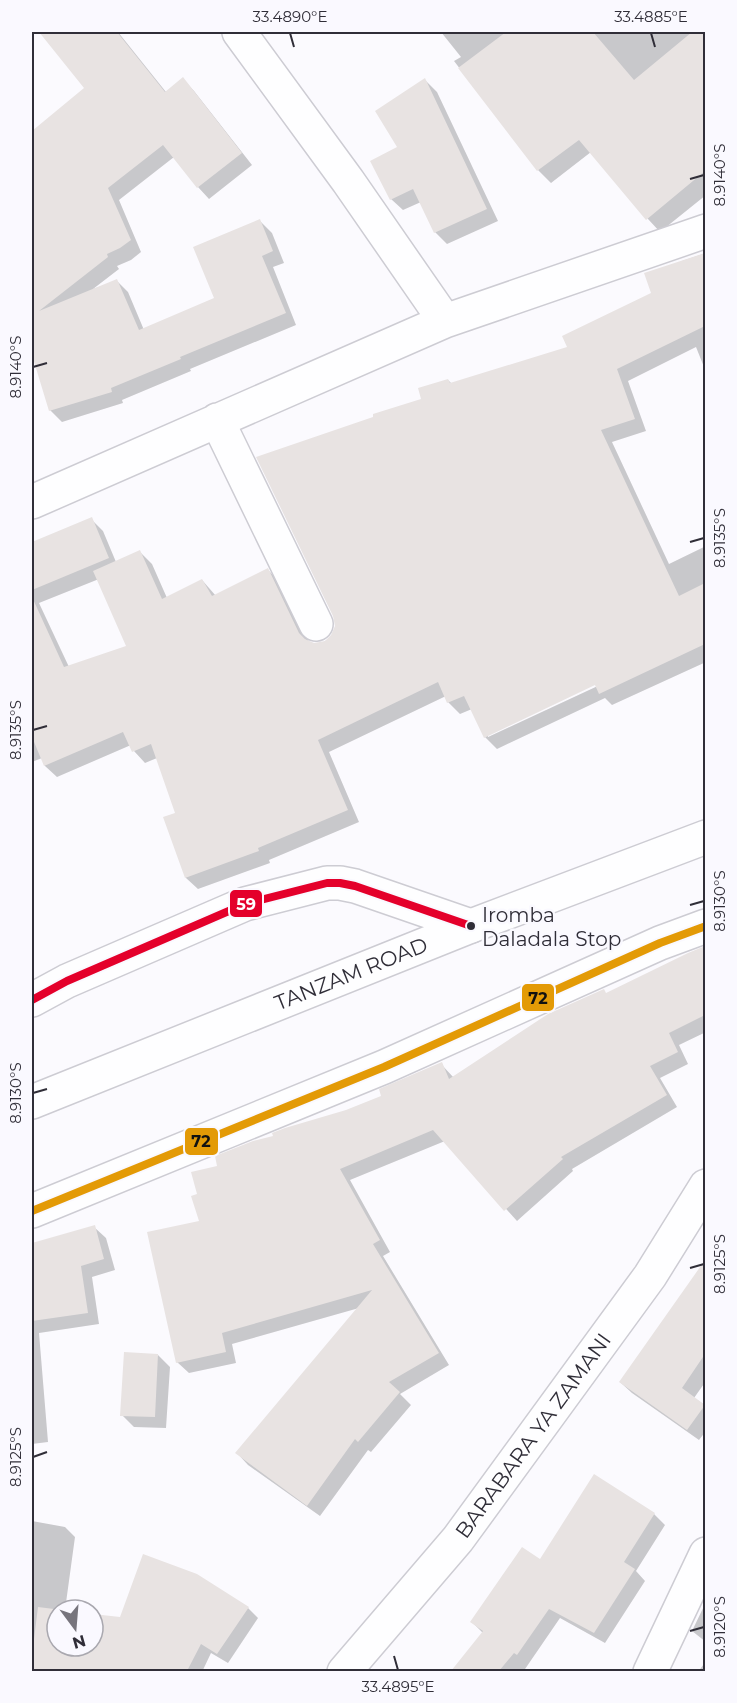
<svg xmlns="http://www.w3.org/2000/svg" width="737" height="1703" font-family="Montserrat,sans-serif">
<rect width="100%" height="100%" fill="#fbfafe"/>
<path fill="#0003" fill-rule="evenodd" d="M57 32H118L166 92 183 79 194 91 252 165 209 199 198 187 174 157 119 200 141 252 131 260 117 266 119 269 93 289 117 281 128 292 144 330 216 299 260 221 272 233 284 263 273 267 296 325 190 369 191 371 122 400 123 403 62 422 50 410 32 350V215L53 198 32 172V133L86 89 47 39Z
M441 32H694L706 46V195L660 232 648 219 591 152 551 183 538 170 454 61 461 57Z
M425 80 437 92 498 221 447 244 435 232 421 202 403 210 391 199 400 148Z
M706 253V372L696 347 628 381 646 431 612 442 669 564 706 546V662L612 705 605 698 497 749 485 737 472 709 460 714 448 702 446 696 329 752 359 822 269 860 270 863 198 889 186 878 165 818 177 814 157 758 145 763 134 751 131 745 57 777 45 766 42 758 32 762V552L34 551 32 544 91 519 103 531 116 562 140 552 152 564 167 598 202 580 216 596 268 570 279 581 309 642 314 644 324 642 333 635 423 400 448 380 452 384 569 348 652 294 682 261ZM99 579 128 647 69 667 39 603ZM601 681 602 684 488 737V734Z
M706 948V1032L679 1045 688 1064 660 1078 677 1107 572 1169 573 1171 517 1221 445 1141 350 1180 390 1252 383 1256 449 1365 400 1394 411 1405 371 1452 368 1450 320 1516 248 1465 237 1453 359 1308 232 1344 236 1363 189 1373 177 1362 201 1222 199 1195 219 1167 275 1137 383 1097 441 1064 454 1078 607 994 688 954Z
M94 1227 106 1238 115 1270 92 1277 99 1324 39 1333 48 1442 32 1444V1283L47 1282Z
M706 1262V1381L694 1398 706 1406V1431L699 1440 632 1393 620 1382Z
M158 1355 170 1367 166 1428 134 1427 122 1415Z
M654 1514 665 1525 636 1571 645 1581 605 1643 560 1618 523 1672H453L483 1633 472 1622 540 1562Z
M32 1521 65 1527 75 1537 65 1610H57V1646H93V1616L121 1619 248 1608 258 1618 228 1663 211 1653 202 1672H32Z
M706 1602V1642L692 1631Z
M706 1661V1672H698Z"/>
<path fill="#e8e3e2" d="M39 32H117L165 92 183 77 242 153 197 188 163 145 108 188 131 240 120 248 107 254 108 257 39 311 117 279 139 330 214 298 193 247 260 219 273 251 262 256 286 313 180 357 181 359 111 388 112 392 49 411 32 355V131L84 88Z
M506 32H593L634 80 692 32H705V171L646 220 579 140 537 171 458 68Z
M425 78 487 209 434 233 413 189 390 200 370 161 397 147 375 111Z
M705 253V326L617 369 635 419 601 430 679 596 705 583V644L599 694 595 685 484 738 464 696 447 703 438 682 318 740 348 810 258 848 259 851 185 878 163 817 175 813 151 744 132 752 123 732 44 766 32 737V597L64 667 126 646 93 571 140 550 162 599 202 579 212 596 268 568 299 633 305 639 314 643 325 641 331 635 335 626 333 616 256 457 373 417V414L421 399 418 388 448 379 450 383 567 347 562 336 651 293 644 273Z
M92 517 109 558 32 590V542Z
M705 946V1015L669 1033 678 1052 650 1066 667 1095 561 1157 563 1159 504 1211 433 1130 340 1169 380 1240 373 1244 439 1353 389 1382 400 1392 358 1442 355 1439 307 1506 235 1453 372 1290 222 1333 226 1352 176 1363 147 1232 199 1221 191 1196 197 1194 191 1172 217 1166 215 1156 253 1141 273 1136 272 1133 285 1128 346 1110 381 1096 379 1089 442 1062 449 1079 548 1014 604 989 606 993 688 953Z
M95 1225 104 1259 81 1266 88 1313 32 1321V1243Z
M705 1260V1354L682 1388 705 1405 687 1430 619 1382Z
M124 1352 158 1354 155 1417 120 1416Z
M594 1474 655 1513 624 1562 635 1569 594 1633 549 1609 517 1655 514 1653 499 1671H451L483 1631 470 1622 522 1547 540 1559Z
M143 1554 197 1574 249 1607 217 1654 201 1644 187 1671H32V1655L38 1607 62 1610H57V1646H93V1614L120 1617Z"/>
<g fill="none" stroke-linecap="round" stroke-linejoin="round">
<g stroke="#cdccd3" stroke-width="36">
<path id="street" d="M239 32 348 181 445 321
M217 420 316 624
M32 502 445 321 706 231
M32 1000 67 981 245 904 327 883H340L355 886 471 926
M32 1211 384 1067 660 943 706 926
M650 1672 706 1554"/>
</g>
<g stroke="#cdccd3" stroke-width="36">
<g id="secondary">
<path id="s1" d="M344 1672 458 1539 650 1276 706 1186"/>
</g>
</g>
<g stroke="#cdccd3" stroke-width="36">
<g id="highway">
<path id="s2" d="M32 1102 471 926 706 837"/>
</g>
</g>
<use href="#street" stroke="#fefeff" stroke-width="33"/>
<use href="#secondary" stroke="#fefeff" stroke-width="33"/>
<use href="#highway" stroke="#fefeff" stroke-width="33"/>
<g stroke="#faf9ff" stroke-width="12">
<path id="bus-1" d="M32 1000 67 981 245 904 327 883H340L355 886 471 926"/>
</g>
<g stroke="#faf9ff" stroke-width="12">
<path id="bus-2" d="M32 1211 384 1067 660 943 706 926"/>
</g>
<use href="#bus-1" stroke="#e4002b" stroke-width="8"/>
<use href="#bus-2" stroke="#e39a06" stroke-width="8"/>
</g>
<path fill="none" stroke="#302e38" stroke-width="2" d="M290 33 294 47M651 33 655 47M690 179 704 175M33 367 47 363M690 542 704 538M33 730 47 726M690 905 704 901M33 1093 47 1089M690 1268 704 1264M33 1457 47 1452M690 1631 704 1627M394 1656 398 1670"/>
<circle fill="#302e38" stroke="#faf9ff" stroke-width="2" cx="471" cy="926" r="5"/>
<g text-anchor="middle" stroke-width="5" stroke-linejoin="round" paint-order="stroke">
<g font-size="20" fill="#302e38" stroke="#faf9ff" text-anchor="start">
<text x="482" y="922">Iromba<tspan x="482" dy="24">Daladala Stop</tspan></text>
</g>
<g font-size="21" fill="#302e38" stroke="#faf9ff">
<text dy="7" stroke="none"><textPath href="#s2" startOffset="344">TANZAM ROAD</textPath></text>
<text dy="7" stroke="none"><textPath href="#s1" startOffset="303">BARABARA YA ZAMANI</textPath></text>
</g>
</g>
<g stroke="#faf9ff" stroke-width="2">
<rect x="229" y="889" width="34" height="29" rx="6" fill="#e4002b"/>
<rect x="521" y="983" width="34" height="29" rx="6" fill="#e39a06"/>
<rect x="184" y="1127" width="35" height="29" rx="6" fill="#e39a06"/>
</g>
<g font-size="16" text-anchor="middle" font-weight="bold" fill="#fff">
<text x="246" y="910">59</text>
</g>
<g font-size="16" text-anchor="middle" font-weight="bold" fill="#111">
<text x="538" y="1004">72</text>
<text x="201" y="1147">72</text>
</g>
<rect width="737" height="1703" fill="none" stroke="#faf9ff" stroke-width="66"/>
<g transform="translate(75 1628) rotate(164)"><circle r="28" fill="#faf9ff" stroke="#a9a8af" stroke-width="1.5"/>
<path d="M0-4.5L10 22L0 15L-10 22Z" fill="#77757d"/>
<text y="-9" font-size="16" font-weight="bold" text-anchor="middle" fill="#302e38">N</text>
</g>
<rect x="33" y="33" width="671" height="1637" fill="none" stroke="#302e38" stroke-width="2"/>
<g font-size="15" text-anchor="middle" fill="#302e38">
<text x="290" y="22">33.4890°E</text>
<text x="651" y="22">33.4885°E</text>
<text transform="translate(720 175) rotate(-90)" y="5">8.9140°S</text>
<text transform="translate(16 367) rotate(-90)" y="5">8.9140°S</text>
<text transform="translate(720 538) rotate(-90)" y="5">8.9135°S</text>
<text transform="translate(16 730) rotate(-90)" y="5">8.9135°S</text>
<text transform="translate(720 901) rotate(-90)" y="5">8.9130°S</text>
<text transform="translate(16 1093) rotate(-90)" y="5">8.9130°S</text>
<text transform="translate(720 1264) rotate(-90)" y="5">8.9125°S</text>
<text transform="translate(16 1457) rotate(-90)" y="5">8.9125°S</text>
<text transform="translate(720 1627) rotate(-90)" y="5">8.9120°S</text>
<text x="398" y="1692">33.4895°E</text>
</g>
</svg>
